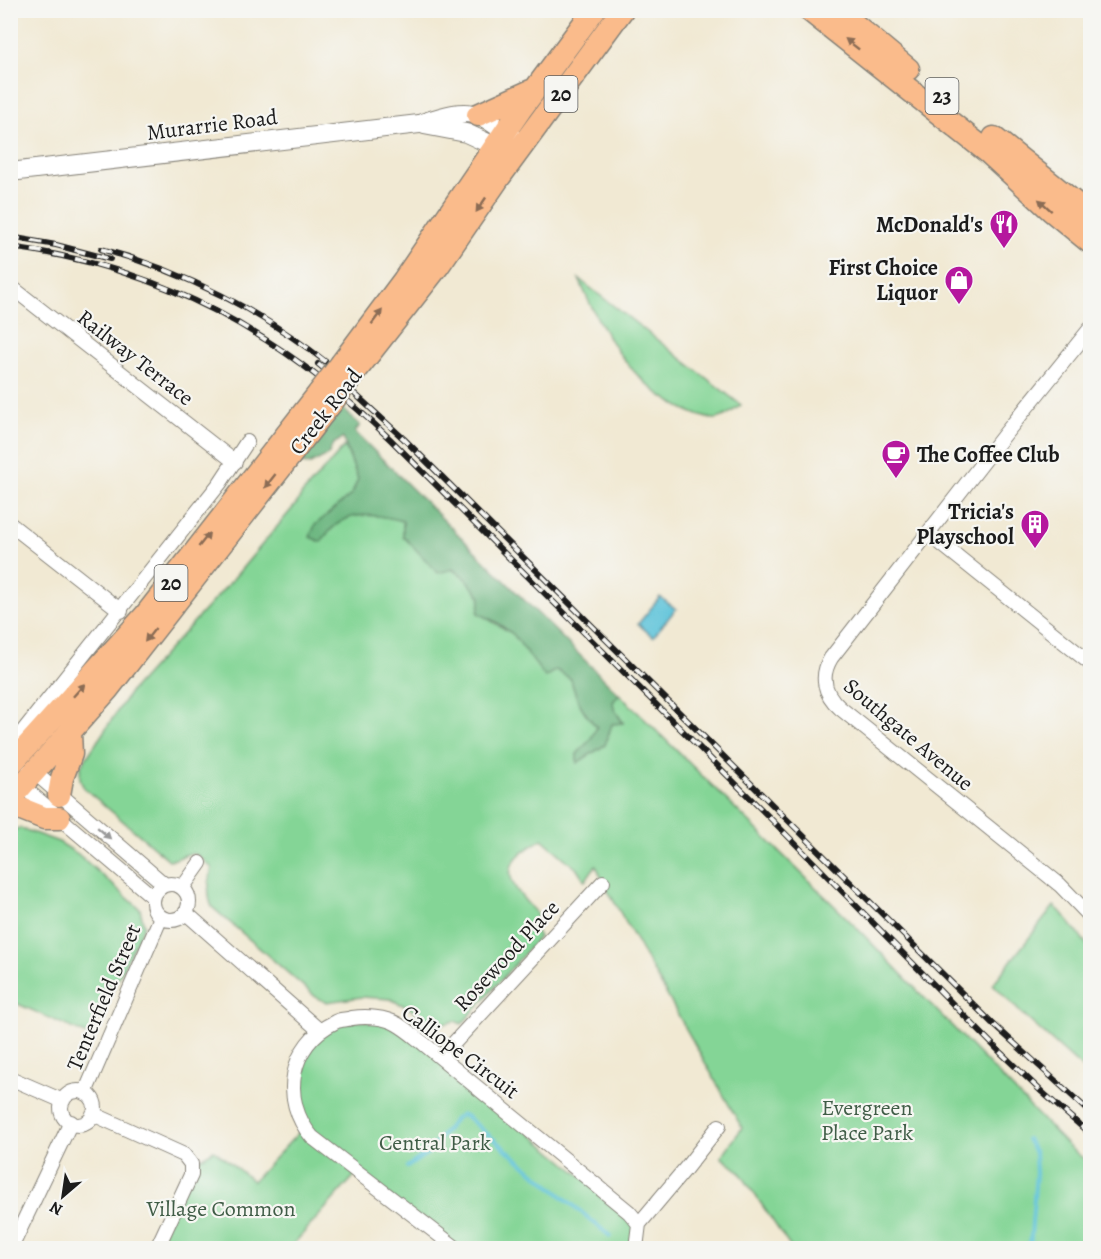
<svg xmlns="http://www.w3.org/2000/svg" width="1101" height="1259" font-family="Alegreya,serif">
<rect width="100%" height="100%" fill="#f6f6f2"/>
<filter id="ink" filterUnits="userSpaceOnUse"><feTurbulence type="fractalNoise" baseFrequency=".0167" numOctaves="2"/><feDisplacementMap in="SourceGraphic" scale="12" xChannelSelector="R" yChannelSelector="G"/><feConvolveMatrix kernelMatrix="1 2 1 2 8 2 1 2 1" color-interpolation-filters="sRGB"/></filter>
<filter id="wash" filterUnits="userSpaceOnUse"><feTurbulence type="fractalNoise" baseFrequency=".008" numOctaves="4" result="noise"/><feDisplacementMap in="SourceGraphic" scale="24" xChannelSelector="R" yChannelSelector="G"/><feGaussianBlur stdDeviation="1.35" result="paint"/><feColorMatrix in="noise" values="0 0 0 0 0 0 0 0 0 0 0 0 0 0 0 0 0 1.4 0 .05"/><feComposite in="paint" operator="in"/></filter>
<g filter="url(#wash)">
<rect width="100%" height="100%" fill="#f1e9d3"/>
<path fill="#84d596" stroke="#507859" stroke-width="1.5" d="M579 279 741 405C734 410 726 417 717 419 707 420 695 414 686 410 632 385 601 332 579 279Z
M345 446 358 479 352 494 335 509 321 542C343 508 369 513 403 521V536L418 550 463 576 481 597 478 613 513 634 545 676 556 670 571 679C575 697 584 714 597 727L590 740 577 754V763L605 745 612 724 623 722 614 709 613 702 619 694 855 926 1068 1146 1090 1164V1214L1080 1248H791L739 1171 721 1157 742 1128 603 882 596 865 585 881 578 870 542 839C534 845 521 851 515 860 500 878 526 901 537 914L534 928 539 937 462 1024 455 1021 436 1026 409 1008 390 999 362 997 326 1002 317 998 212 907C206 893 209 882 212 868 207 864 200 856 195 854 186 851 178 861 169 860L85 789C79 781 79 776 81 766L130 692 233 579 297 503 302 494Z
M20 828 59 842 78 854 140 909 144 926 90 1036 11 1001V830Z
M1054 906 1060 911 1090 948V1075L1022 1014 993 984Z
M337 1020 397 1023 639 1224 636 1248H456L358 1172 290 1248H157L191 1164 214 1150 253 1181 303 1128 296 1113 301 1051Z"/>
<path fill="#6bb67f" stroke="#44694e" stroke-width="1.5" d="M342 408 360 425 355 432 619 694 613 702 614 709 623 723 612 724 605 745 577 763V754L590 740 597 727C584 714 575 697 571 679L556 670 545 677 513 634 496 622 478 613 481 597 463 576 453 569 438 573 403 536V521C369 513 343 508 321 542L310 537 315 525 352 494 358 479 343 438 333 444 328 455 310 464 301 463 304 455 321 440 329 421Z"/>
<path fill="#5cc2d9" stroke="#3c6f7a" stroke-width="1.5" d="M660 597 676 609 653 637 638 624Z"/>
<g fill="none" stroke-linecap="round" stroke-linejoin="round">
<path stroke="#5cc2d9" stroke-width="4" d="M1027 1139 1035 1153 1036 1173 1030 1248
M435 1144 456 1118 461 1115 466 1116 610 1236
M407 1167 429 1152"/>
</g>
</g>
<g filter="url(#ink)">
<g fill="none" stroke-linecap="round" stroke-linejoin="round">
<g stroke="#868278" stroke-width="16">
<path id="minor" d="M10 286 235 462
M1090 329 1005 434 831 658C820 676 824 694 840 708L1060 885 1090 916
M10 524 121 611
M928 533 1090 663
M20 735 220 483 247 442
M29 771 34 772 164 884
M19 781 22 786 153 897
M153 902a18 18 0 1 1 36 0a18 18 0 1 1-36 0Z
M183 887 200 863
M186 913 320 1031
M441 1057 603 882
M10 1078 63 1101
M61 1108a17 17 0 1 1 34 0a17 17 0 1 1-34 0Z
M85 1093 161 917
M93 1114 184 1155 191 1164V1175L157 1248
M639 1224 686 1168 719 1126
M11 1248 71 1122
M456 1248 312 1137C280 1100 289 1044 335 1022 340 1019 347 1020 352 1018 366 1016 385 1017 397 1024 406 1029 415 1037 423 1043L629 1212 639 1224 636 1248"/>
</g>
<g stroke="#868278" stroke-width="20">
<path id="tertiary" d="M424 125 466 133 505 151
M10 172 419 124C437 118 461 108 480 116 492 121 504 132 516 140"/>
</g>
<g stroke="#868278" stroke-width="25">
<path id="primary" d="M809 10 989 153 1051 210 1090 242
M837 10 908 69
M478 115 531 91
M994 138 1090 215
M342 363 404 280 520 110 594 10
M354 373 438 266 500 176 622 10
M10 765 145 616 320 392
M59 795 62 778 71 754 70 733
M10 799 107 690 332 402
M10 808H19L44 818H59"/>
</g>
<use href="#minor" stroke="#fff" stroke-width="14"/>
<use href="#tertiary" stroke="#fff" stroke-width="18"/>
<use href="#primary" stroke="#fabb8b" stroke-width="22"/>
<g stroke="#1c1c1c" stroke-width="6">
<path id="rail" d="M10 237 56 245 110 259
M10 247C163 267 282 335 391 440L773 821 1000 1052 1042 1092 1090 1134
M101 249C184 271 263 312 330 365
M318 364 355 394 404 439 992 1023 1090 1112"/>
</g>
<use href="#rail" stroke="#f6f6f2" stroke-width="4" stroke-dasharray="11" stroke-linecap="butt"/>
<g stroke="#868278" stroke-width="25" stroke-linecap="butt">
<path id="primary-bridge" d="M320 392 342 363
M332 402 354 373"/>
</g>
<use href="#primary-bridge" stroke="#fabb8b" stroke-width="22"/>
</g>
<defs><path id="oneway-solid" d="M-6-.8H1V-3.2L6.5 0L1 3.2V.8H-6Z" transform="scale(1.5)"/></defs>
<g fill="#8b6c54">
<use href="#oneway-solid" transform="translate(852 44) rotate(-142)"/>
<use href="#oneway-solid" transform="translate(481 205) rotate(124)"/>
<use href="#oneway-solid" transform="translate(1045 205) rotate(-138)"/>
<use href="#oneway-solid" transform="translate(377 317) rotate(-53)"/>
<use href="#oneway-solid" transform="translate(270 481) rotate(128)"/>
<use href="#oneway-solid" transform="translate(204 540) rotate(-52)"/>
<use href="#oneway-solid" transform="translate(150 635) rotate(128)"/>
<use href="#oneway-solid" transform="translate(79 690) rotate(-48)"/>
</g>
<use fill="#999" href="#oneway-solid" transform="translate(104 833) rotate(41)"/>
</g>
<defs>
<g id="restaurant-pin" transform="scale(1.5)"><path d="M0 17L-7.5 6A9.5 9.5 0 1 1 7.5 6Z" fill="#b5179e" stroke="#f6f6f2"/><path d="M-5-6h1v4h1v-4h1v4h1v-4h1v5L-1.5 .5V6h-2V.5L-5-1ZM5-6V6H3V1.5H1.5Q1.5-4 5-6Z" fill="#fff"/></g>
<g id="shop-pin" transform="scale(1.5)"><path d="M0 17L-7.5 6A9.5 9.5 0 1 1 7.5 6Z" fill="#b5179e" stroke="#f6f6f2"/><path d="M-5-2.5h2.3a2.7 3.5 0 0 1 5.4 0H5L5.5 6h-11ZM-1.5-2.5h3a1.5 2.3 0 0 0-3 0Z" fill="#fff"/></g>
<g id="cafe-pin" transform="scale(1.5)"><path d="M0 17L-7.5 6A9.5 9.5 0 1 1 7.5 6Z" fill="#b5179e" stroke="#f6f6f2"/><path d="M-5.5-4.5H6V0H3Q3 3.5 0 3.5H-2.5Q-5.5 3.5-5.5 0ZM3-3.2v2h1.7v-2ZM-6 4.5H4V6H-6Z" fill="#fff"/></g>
<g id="building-pin" transform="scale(1.5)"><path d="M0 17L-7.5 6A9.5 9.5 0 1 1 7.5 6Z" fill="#b5179e" stroke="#f6f6f2"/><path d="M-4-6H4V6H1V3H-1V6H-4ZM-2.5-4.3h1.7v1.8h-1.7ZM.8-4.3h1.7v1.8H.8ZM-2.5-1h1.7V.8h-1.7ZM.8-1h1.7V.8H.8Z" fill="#fff"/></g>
</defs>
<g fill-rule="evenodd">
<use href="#restaurant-pin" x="1004" y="224"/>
<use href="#shop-pin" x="959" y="280"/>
<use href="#cafe-pin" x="896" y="454"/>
<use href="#building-pin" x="1035" y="524"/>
</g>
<g text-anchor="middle" stroke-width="4.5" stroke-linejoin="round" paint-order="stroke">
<g fill="#f6f6f2" stroke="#5d5d5c" stroke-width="1.5">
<rect x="544.5" y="76" width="33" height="36" rx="4.5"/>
<rect x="925.5" y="78" width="33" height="36" rx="4.5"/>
<rect x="154.5" y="565" width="33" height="36" rx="4.5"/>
</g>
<g font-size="21" font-weight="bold" fill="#1c1c1c">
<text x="561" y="101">20</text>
<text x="942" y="103">23</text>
<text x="171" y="590">20</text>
</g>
<g font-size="22" fill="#1c1c1c" stroke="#f6f6f2">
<text transform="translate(212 124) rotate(-7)" y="8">Murarrie Road</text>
<text transform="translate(136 357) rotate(38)" y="8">Railway Terrace</text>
<text transform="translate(325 411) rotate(-52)" y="8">Creek Road</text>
<text transform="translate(909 734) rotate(40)" y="8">Southgate Avenue</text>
<text transform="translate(506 955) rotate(-47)" y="8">Rosewood Place</text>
<text transform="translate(103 997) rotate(-67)" y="8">Tenterfield Street</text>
<text transform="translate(461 1051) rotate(37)" y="8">Calliope Circuit</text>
</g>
<g font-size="22" font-weight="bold" fill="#1c1c1c" stroke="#f6f6f2" text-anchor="end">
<text x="983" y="232">McDonald's</text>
<text x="938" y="275">First Choice<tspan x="938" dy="25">Liquor</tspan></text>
<text x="917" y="462" text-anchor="start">The Coffee Club</text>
<text x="1014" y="519">Tricia's<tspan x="1014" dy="25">Playschool</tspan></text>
</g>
<g font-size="22" fill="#405d47" stroke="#f6f6f2">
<text x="867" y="1115">Evergreen<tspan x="867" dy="25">Place Park</tspan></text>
<text x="435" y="1150">Central Park</text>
<text x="221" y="1216">Village Common</text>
</g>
</g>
<rect width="1101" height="1259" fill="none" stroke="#f6f6f2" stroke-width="36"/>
<g transform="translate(63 1196) rotate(209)" stroke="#f6f6f2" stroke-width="4.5" paint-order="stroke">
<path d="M0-4.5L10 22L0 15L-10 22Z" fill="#1c1c1c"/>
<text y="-9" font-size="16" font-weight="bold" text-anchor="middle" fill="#1c1c1c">N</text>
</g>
</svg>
